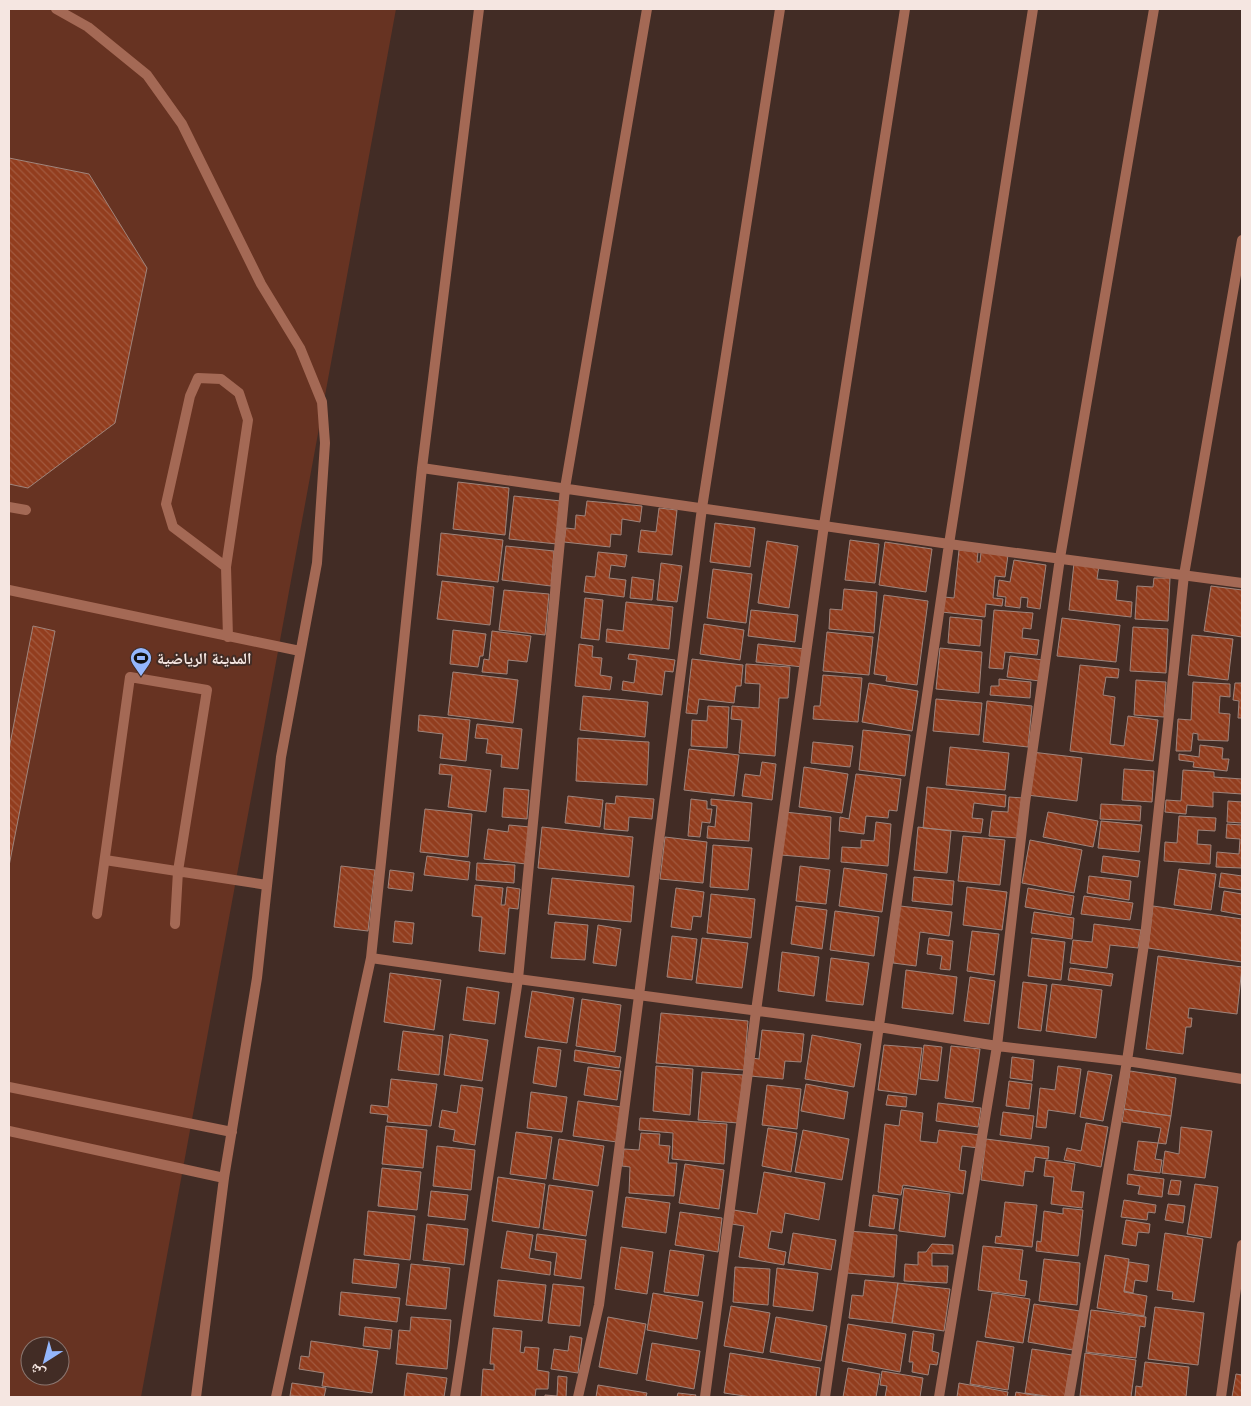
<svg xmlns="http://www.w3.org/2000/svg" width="1251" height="1406" font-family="'Libre Baskerville','Noto Naskh Arabic',serif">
<defs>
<pattern id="building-back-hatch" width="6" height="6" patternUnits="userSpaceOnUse" patternTransform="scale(1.25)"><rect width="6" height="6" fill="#923d1e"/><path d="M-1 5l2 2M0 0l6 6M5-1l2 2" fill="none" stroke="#a2593e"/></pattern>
</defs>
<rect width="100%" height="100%" fill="#422c25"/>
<path fill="#673322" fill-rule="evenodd" d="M9 9H396L141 1397H9ZM30 1346H60V1376H30Z"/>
<path fill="url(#building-back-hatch)" stroke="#9f847b" d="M9 158 89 174 147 268 115 423 28 488 9 484Z
M458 482 509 488 505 535 453 529Z
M514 496 561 501 557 544 509 539Z
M587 501 642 506 640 522 622 519 621 535 611 534 610 547 564 542 566 528 575 529 576 515 585 516Z
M659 508 677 510 672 555 638 552 641 530 656 532Z
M715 523 755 528 750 567 710 562Z
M441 533 503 540 498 582 437 575Z
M850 540 879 544 875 583 845 580Z
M767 541 798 546 789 608 758 603Z
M885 542 932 549 926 592 879 585Z
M506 546 554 551 551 586 502 580Z
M959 550 978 552 977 562H980L981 552 1008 555 1005 577 995 576 993 598 1003 599 1002 606 986 604 985 617 942 612 944 597 954 598Z
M598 552 627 555 625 567 611 565 609 578 626 580 624 597 584 592 586 576 595 577Z
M1014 560 1046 565 1040 609 1027 607 1028 598 1021 597 1020 608 1005 606 1006 597 997 596 999 580 1010 582Z
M661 563 682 566 677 602 657 600Z
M1074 563 1099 565 1097 579 1118 581 1116 600 1132 602 1131 617 1069 610Z
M713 569 752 574 746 623 707 618Z
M632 577 654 580 652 600 630 598Z
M1154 578H1170L1168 621 1135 619 1137 586 1153 587Z
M442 581 494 587 490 625 437 619Z
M1211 586 1242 590V637L1204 631Z
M844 589 877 592 874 633 829 629 830 609 842 610Z
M504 590 549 594 545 635 499 630Z
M884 595 928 601 917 685 886 681 887 676 874 674Z
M585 598 603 600 599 640 581 638Z
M626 602 673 607 669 649 606 642 607 629 623 631Z
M751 610 798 615 795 642 748 636Z
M994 610 1033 613 1031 629 1023 628 1022 638 1039 640 1037 655 1005 652 1003 669 989 668Z
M950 617 982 620 980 646 948 643Z
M1062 618 1120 625 1116 662 1057 656Z
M704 624 744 630 740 660 700 654Z
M33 626 55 631 9 866V749Z
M1133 627 1168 629 1166 673 1130 671Z
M453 630 486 634 483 656H480L478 667 450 664Z
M492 631 531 636 527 662 508 660 507 674 482 672 484 659 489 660Z
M827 632 873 637 869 675 823 671Z
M1192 635 1233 639 1228 680 1188 675Z
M579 644 593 646 592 657 602 658 600 675 612 677 610 690 575 686Z
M758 644 805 649 803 667 756 662Z
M940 648 982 652 979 693 936 689Z
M629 654 675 660 673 672 665 671 662 695 622 690 623 681 634 683 637 660 628 659Z
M1010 656 1043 660 1040 681 1007 677Z
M692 659 743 665 741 686H736L734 703 699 699 697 714 686 713Z
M746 664 790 667 788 698H779L775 756 739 753 742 720 731 719 732 706 759 708 760 684 745 683Z
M1080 665 1119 669 1118 678 1106 677 1103 695 1115 697 1110 744 1124 746 1128 716 1158 720 1153 761 1070 751Z
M453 672 518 680 513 723 448 715Z
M823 675 862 678 858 722 813 719 814 706H820Z
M999 679 1031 682 1030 698 990 695 991 686H999Z
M1136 680 1166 682 1164 717 1134 715Z
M1193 682 1230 684V697L1220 696 1219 713 1230 714 1228 741 1198 740V734L1193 733 1191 751H1176L1178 719 1191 720Z
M869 683 918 691 912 731 862 722Z
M1235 683H1242V718H1238L1239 701 1233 700Z
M583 696 648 702 645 737 580 730Z
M936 699 982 703 979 735 933 731Z
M987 701 1032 706 1028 747 983 742Z
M708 706 729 707 727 748 691 746 692 720 707 721Z
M419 715 470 720 466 761 440 758 443 734 418 731Z
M477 724 522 729 518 769 501 767 502 755 486 753 488 739 475 738Z
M863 730 910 735 905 776 859 770Z
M578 738 649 742 647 785 576 781Z
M813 742 853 746 850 767 811 763Z
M1200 745 1223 748 1222 759H1229L1227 771 1193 767 1194 762 1179 760V754L1199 757Z
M950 747 1009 753 1005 790 946 785Z
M689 749 739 755 734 796 684 790Z
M1032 752 1082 758 1077 801 1027 795Z
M762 762 776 764 772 800 742 796 745 774 760 776Z
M440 764 491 770 486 812 448 807 452 775 439 774Z
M804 767 848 774 842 813 799 807Z
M1124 769 1154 771 1152 802 1122 800Z
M1183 770 1214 772V777L1242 779V794L1213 792V807L1187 805 1186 814 1165 812 1166 800 1181 801Z
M856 774 901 779 897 811 889 810 888 818 866 816 864 834 839 831 840 817 849 819Z
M927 787 1006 795 1005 807 974 803 972 818 983 819 981 833 923 828Z
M504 788 529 790 527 819 502 817Z
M568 796 603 800 600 827 565 823Z
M616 796 654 799 652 819 629 817 628 831 604 829 606 803 615 804Z
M1009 797 1023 798 1019 838 989 836 992 811 1008 812Z
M691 799 707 801V809H712L710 823 702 822 700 837 688 836Z
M711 799 752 803 749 841 707 838 708 826 715 827 717 806 711 805Z
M1228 801 1242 802V823L1227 822Z
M1101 804 1141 806 1140 821 1100 819Z
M425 809 472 814 468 857 420 852Z
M785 812 831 817 829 859 781 855Z
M1048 812 1098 821 1093 847 1043 837Z
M1179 816 1216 818 1215 831 1198 830 1197 844 1211 845 1210 864 1164 861 1165 842 1177 843Z
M1101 821 1142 825 1139 852 1098 848Z
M876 822 891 824 888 866 841 862 842 847 861 848V840L874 841Z
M1227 824 1242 825V868L1216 867 1217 852 1239 854 1240 839 1226 838Z
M509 825 530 827 526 864 484 859 488 829 508 832Z
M542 827 633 837 629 877 538 868Z
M918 827 951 831 947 873 914 870Z
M963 836 1005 840 1000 885 958 881Z
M665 837 707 842 703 883 660 879Z
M1030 840 1082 850 1074 893 1022 883Z
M713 845 752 848 748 890 710 887Z
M427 856 470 862 468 880 424 875Z
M1103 856 1140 861 1138 877 1101 872Z
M477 863 515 865 514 883 476 880Z
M341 866 375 870 368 931 334 927Z
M800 866 830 870 826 904 796 901Z
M844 868 887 874 882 912 839 906Z
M1179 869 1216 874 1211 910 1174 905Z
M390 870 414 873 412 891 388 888Z
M1221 873 1242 876V890L1219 887Z
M1089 876 1131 881 1129 900 1087 893Z
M914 877 954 881 952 905 912 901Z
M552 878 634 886 631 922 548 914Z
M475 885 503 888 501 905H505L507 887 520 889 518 909 509 908 505 954 479 951 482 917 472 916Z
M967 887 1007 892 1002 930 963 925Z
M676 888 704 892 701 917 693 916 691 930 671 927Z
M1028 888 1074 896 1071 915 1025 907Z
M1224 891 1242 894V915L1221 911Z
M711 894 755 899 751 938 707 933Z
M1084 896 1133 903 1130 920 1081 914Z
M796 906 827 910 822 949 791 944Z
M900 906 952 912 949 936 920 932 916 966 893 963Z
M1153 906 1242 919V962L1148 948Z
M835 911 879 917 874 956 830 950Z
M1034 912 1074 918 1072 939 1031 933Z
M395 921 414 923 412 944 393 942Z
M555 922 588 925 585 960 551 958Z
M1094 924 1141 930 1138 948 1110 945 1107 968 1070 963 1073 940 1092 942Z
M598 925 621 929 616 966 593 963Z
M972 931 999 934 994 975 967 971Z
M672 936 697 939 692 980 667 977Z
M702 938 748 943 742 988 696 983Z
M929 938 953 941 950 970 940 969 942 956 927 954Z
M1032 938 1065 942 1061 980 1028 976Z
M782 952 819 957 814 996 778 991Z
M1158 956 1242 967 1237 1014 1189 1008 1188 1018H1192L1191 1027H1186L1183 1054 1146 1049Z
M831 958 869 963 863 1005 826 1001Z
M1070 968 1113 974 1111 986 1068 980Z
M906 970 957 977 953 1014 902 1008Z
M390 973 441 980 434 1030 384 1022Z
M970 977 995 981 989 1024 964 1021Z
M1023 982 1047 985 1041 1031 1018 1028Z
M1052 984 1102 990 1096 1038 1046 1031Z
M467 987 499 992 495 1024 463 1020Z
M532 991 574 998 567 1043 525 1037Z
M582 999 621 1005 615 1052 576 1046Z
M661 1013 748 1021 744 1070 656 1063Z
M762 1030 804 1034 801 1062 785 1061 783 1079 750 1076 752 1058 759 1059Z
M403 1031 443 1036 439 1075 398 1070Z
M450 1034 488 1040 482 1081 444 1075Z
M812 1035 861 1044 854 1087 805 1079Z
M884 1045 922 1048 916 1095 878 1090Z
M924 1045 942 1047 938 1081 920 1079Z
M951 1046 980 1049 973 1102 945 1098Z
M538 1047 561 1050 556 1087 533 1083Z
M575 1050 621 1057 619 1068 574 1061Z
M1012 1057 1034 1060 1032 1081 1010 1078Z
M656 1066 693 1069 690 1115 653 1111Z
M1058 1066 1081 1069 1075 1114 1048 1110 1046 1128 1036 1127 1040 1088 1055 1090Z
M588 1067 621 1071 617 1100 584 1095Z
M1088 1071 1112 1075 1103 1121 1080 1117Z
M1130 1071 1176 1078 1171 1116 1124 1109Z
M702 1072 743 1075 739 1123 698 1120Z
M391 1079 437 1084 431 1126 387 1122 388 1115 370 1113 371 1105 388 1107Z
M1009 1081 1032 1084 1029 1109 1006 1106Z
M806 1084 848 1092 844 1119 801 1111Z
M461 1085 483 1088 475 1145 453 1141 455 1130 439 1127 442 1110 457 1113Z
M767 1085 801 1089 797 1129 762 1125Z
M531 1092 567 1097 562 1132 527 1128Z
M888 1095 907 1097 906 1107 886 1105Z
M578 1101 622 1107 617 1142 573 1136Z
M938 1103 981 1108 978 1127 936 1121Z
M1124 1109 1171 1116 1166 1144 1158 1143 1161 1128 1122 1122Z
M901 1110 923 1113 920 1141 937 1143 939 1130 981 1135 979 1148 962 1146 959 1170 966 1171 963 1194 903 1185 901 1195 878 1192 885 1124 899 1126Z
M1003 1112 1034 1116 1031 1139 1000 1135Z
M640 1118 727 1124 724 1164 672 1159 673 1133 639 1130Z
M1086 1123 1108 1127 1101 1167 1064 1160 1067 1148 1081 1151Z
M386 1126 427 1130 423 1168 382 1164Z
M1181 1127 1212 1131 1205 1178 1162 1173 1165 1151 1179 1154Z
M768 1128 797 1133 791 1172 762 1166Z
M803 1130 849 1139 842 1180 795 1172Z
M516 1132 552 1137 546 1179 510 1174Z
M641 1133 660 1134 659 1145 670 1146 668 1163H677L674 1196 629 1193 630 1167 622 1166 624 1149 639 1150Z
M559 1139 604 1146 598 1186 553 1179Z
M986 1139 1049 1147 1048 1159 1035 1157 1033 1172 1025 1171 1023 1186 981 1180Z
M1138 1141 1158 1143 1155 1159 1162 1160 1160 1173 1134 1170Z
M437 1146 475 1150 471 1190 433 1186Z
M1046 1160 1075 1164 1071 1191 1084 1192 1082 1208 1051 1204 1054 1177 1044 1176Z
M685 1164 724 1170 719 1209 679 1203Z
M382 1168 421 1172 417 1210 378 1206Z
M764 1172 825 1183 819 1220 785 1213 782 1233 771 1231 768 1248 786 1252 784 1265 739 1257 744 1226 732 1224 734 1210 757 1214Z
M1128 1174 1164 1179 1162 1197 1138 1194 1140 1186 1127 1184Z
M498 1177 545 1184 539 1228 492 1221Z
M1171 1180 1181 1181 1179 1195 1168 1194Z
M1195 1184 1218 1187 1211 1238 1187 1234Z
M549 1185 593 1191 586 1236 543 1229Z
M904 1188 950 1194 945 1237 899 1231Z
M431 1191 468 1195 465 1220 428 1216Z
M873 1195 898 1199 894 1229 869 1226Z
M626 1197 670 1203 666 1233 622 1227Z
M1124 1200 1156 1205 1155 1213 1148 1212 1147 1220 1121 1217Z
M1005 1202 1037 1205 1032 1247 995 1243 996 1236 1001 1237Z
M1168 1204 1185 1206 1183 1223 1165 1220Z
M1063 1208 1083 1210 1078 1256 1036 1251 1037 1241 1041 1242 1044 1211 1063 1214Z
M368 1211 415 1216 410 1260 364 1255Z
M680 1212 722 1218 718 1252 675 1245Z
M1126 1220 1150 1224 1149 1233 1138 1232 1136 1246 1122 1244Z
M427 1224 468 1229 464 1265 423 1260Z
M507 1231 533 1235 529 1258 551 1262 550 1275 501 1268Z
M849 1231 897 1235 894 1277 847 1273Z
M793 1233 836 1240 831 1270 788 1263Z
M1165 1233 1203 1239 1194 1302 1172 1299 1173 1292 1157 1290Z
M537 1234 586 1240 581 1279 554 1275 557 1253 535 1250Z
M932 1244 953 1245V1254L932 1253V1266H948L947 1283 904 1281 905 1264 918 1265V1252H926Z
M983 1246 1023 1250 1019 1280 1027 1281 1025 1296 978 1290Z
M621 1247 653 1252 647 1294 615 1289Z
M670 1250 704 1255 698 1296 664 1292Z
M1105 1255 1129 1259 1124 1292 1147 1296 1144 1316 1097 1308Z
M354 1259 399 1264 396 1288 352 1283Z
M1044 1259 1080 1263 1077 1305 1039 1301Z
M1129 1262 1149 1265 1147 1282 1135 1280 1133 1293 1124 1291Z
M411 1264 450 1268 446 1309 406 1305Z
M735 1267 770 1269 768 1305 733 1302Z
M777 1268 818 1273 813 1311 773 1306Z
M498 1280 546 1285 542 1321 494 1316Z
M865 1280 898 1283 892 1323 849 1318 852 1295 863 1296Z
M898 1283 950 1289 944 1331 892 1323Z
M553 1284 584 1287 580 1326 548 1323Z
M341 1292 400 1298 397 1322 339 1315Z
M653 1293 703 1302 697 1339 647 1330Z
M992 1293 1030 1299 1023 1343 985 1337Z
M1034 1304 1080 1311 1073 1350 1028 1342Z
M731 1306 770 1313 763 1353 724 1346Z
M1155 1307 1204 1313 1198 1365 1148 1359Z
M1091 1310 1146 1317 1145 1327 1140 1326 1136 1358 1086 1352Z
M411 1317 451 1320 447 1369 396 1364 399 1330 410 1331Z
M608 1317 646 1324 637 1374 599 1367Z
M776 1317 827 1326 821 1361 770 1352Z
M848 1324 906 1334 900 1372 842 1361Z
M365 1327 392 1330 390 1349 363 1346Z
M493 1328 522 1331 520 1352 524 1353 525 1347 539 1348 537 1370 549 1372 548 1389H536L535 1397H481L483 1369 494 1370V1364H490Z
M913 1331 934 1334 932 1351 939 1353 937 1365 930 1364 928 1375 912 1372 913 1362H909Z
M570 1336 582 1338 578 1373 551 1369 554 1349 568 1351Z
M311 1341 378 1351 372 1393 322 1386 324 1373 299 1369 301 1356 309 1357Z
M977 1341 1014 1347 1008 1390 970 1384Z
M652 1343 700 1351 694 1389 646 1380Z
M1032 1349 1072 1355 1065 1397H1053L1025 1393Z
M730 1353 820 1368 816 1397H752L724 1393Z
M1085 1353 1136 1360 1131 1397 1080 1396Z
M1145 1362 1189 1367 1186 1397H1135L1136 1386 1142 1387Z
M848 1368 880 1374 876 1397H843Z
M882 1371 923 1378 920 1397H885L887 1386 880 1385Z
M407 1373 447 1378 444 1397H404Z
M1236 1374 1242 1375V1397H1232Z
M558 1376 567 1377 566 1397H545V1395L557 1396Z
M292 1383 326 1388 324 1397 290 1396Z
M959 1383 1008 1392 1007 1397H957Z
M598 1385 647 1393 646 1397H596Z
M1016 1392 1044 1397H1015Z
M678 1393 696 1395 695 1397H677Z"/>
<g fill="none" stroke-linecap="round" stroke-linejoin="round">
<path stroke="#a46955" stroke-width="10" d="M56 9 88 27 147 75 182 124 261 284 300 348 322 402 325 443 317 563 281 757 257 978 224 1178 196 1397
M9 507 26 510
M226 567 173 527 166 504 190 396 198 378 221 379 239 393 248 420 226 567 228 637
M9 590 300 651
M105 860 267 885
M97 914 130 677 207 690 178 871 175 924
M9 1087 232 1132
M9 1131 224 1178"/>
<path stroke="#a46955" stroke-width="10" d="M422 468 949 544 1242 583
M371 958 518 979 879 1027 997 1046 1127 1061 1242 1079
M276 1397 371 958 422 468 479 9
M455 1397 518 979 565 488 647 9
M578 1397 599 1305 702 508 780 9
M705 1397 756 1011 824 525 905 9
M825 1397 949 544 1033 9
M939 1397 997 1046 1025 803 1060 558 1154 9
M1069 1397 1127 1061 1145 937 1184 575 1242 240
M1221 1397 1242 1245"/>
</g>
<defs>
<g id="stadium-pin" transform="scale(1.125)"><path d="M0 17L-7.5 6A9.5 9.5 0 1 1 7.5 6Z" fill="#94b7fd" stroke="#422c25"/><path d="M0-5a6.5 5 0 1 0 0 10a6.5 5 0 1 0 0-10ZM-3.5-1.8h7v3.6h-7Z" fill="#111"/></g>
</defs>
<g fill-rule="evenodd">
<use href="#stadium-pin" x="141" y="658"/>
</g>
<g text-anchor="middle" stroke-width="4" stroke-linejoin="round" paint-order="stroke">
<g font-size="16" font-weight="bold" fill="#f5e6e1" stroke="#422c25" text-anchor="start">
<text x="157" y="664">المدينة الرياضية</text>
</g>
</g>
<rect width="1251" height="1406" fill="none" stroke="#f5e6e1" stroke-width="20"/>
<g transform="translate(45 1361) rotate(216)"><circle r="24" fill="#422c25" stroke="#8a7670"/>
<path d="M0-4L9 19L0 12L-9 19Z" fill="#94b7fd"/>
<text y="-8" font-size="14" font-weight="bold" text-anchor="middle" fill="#f5e6e1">ش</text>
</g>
</svg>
